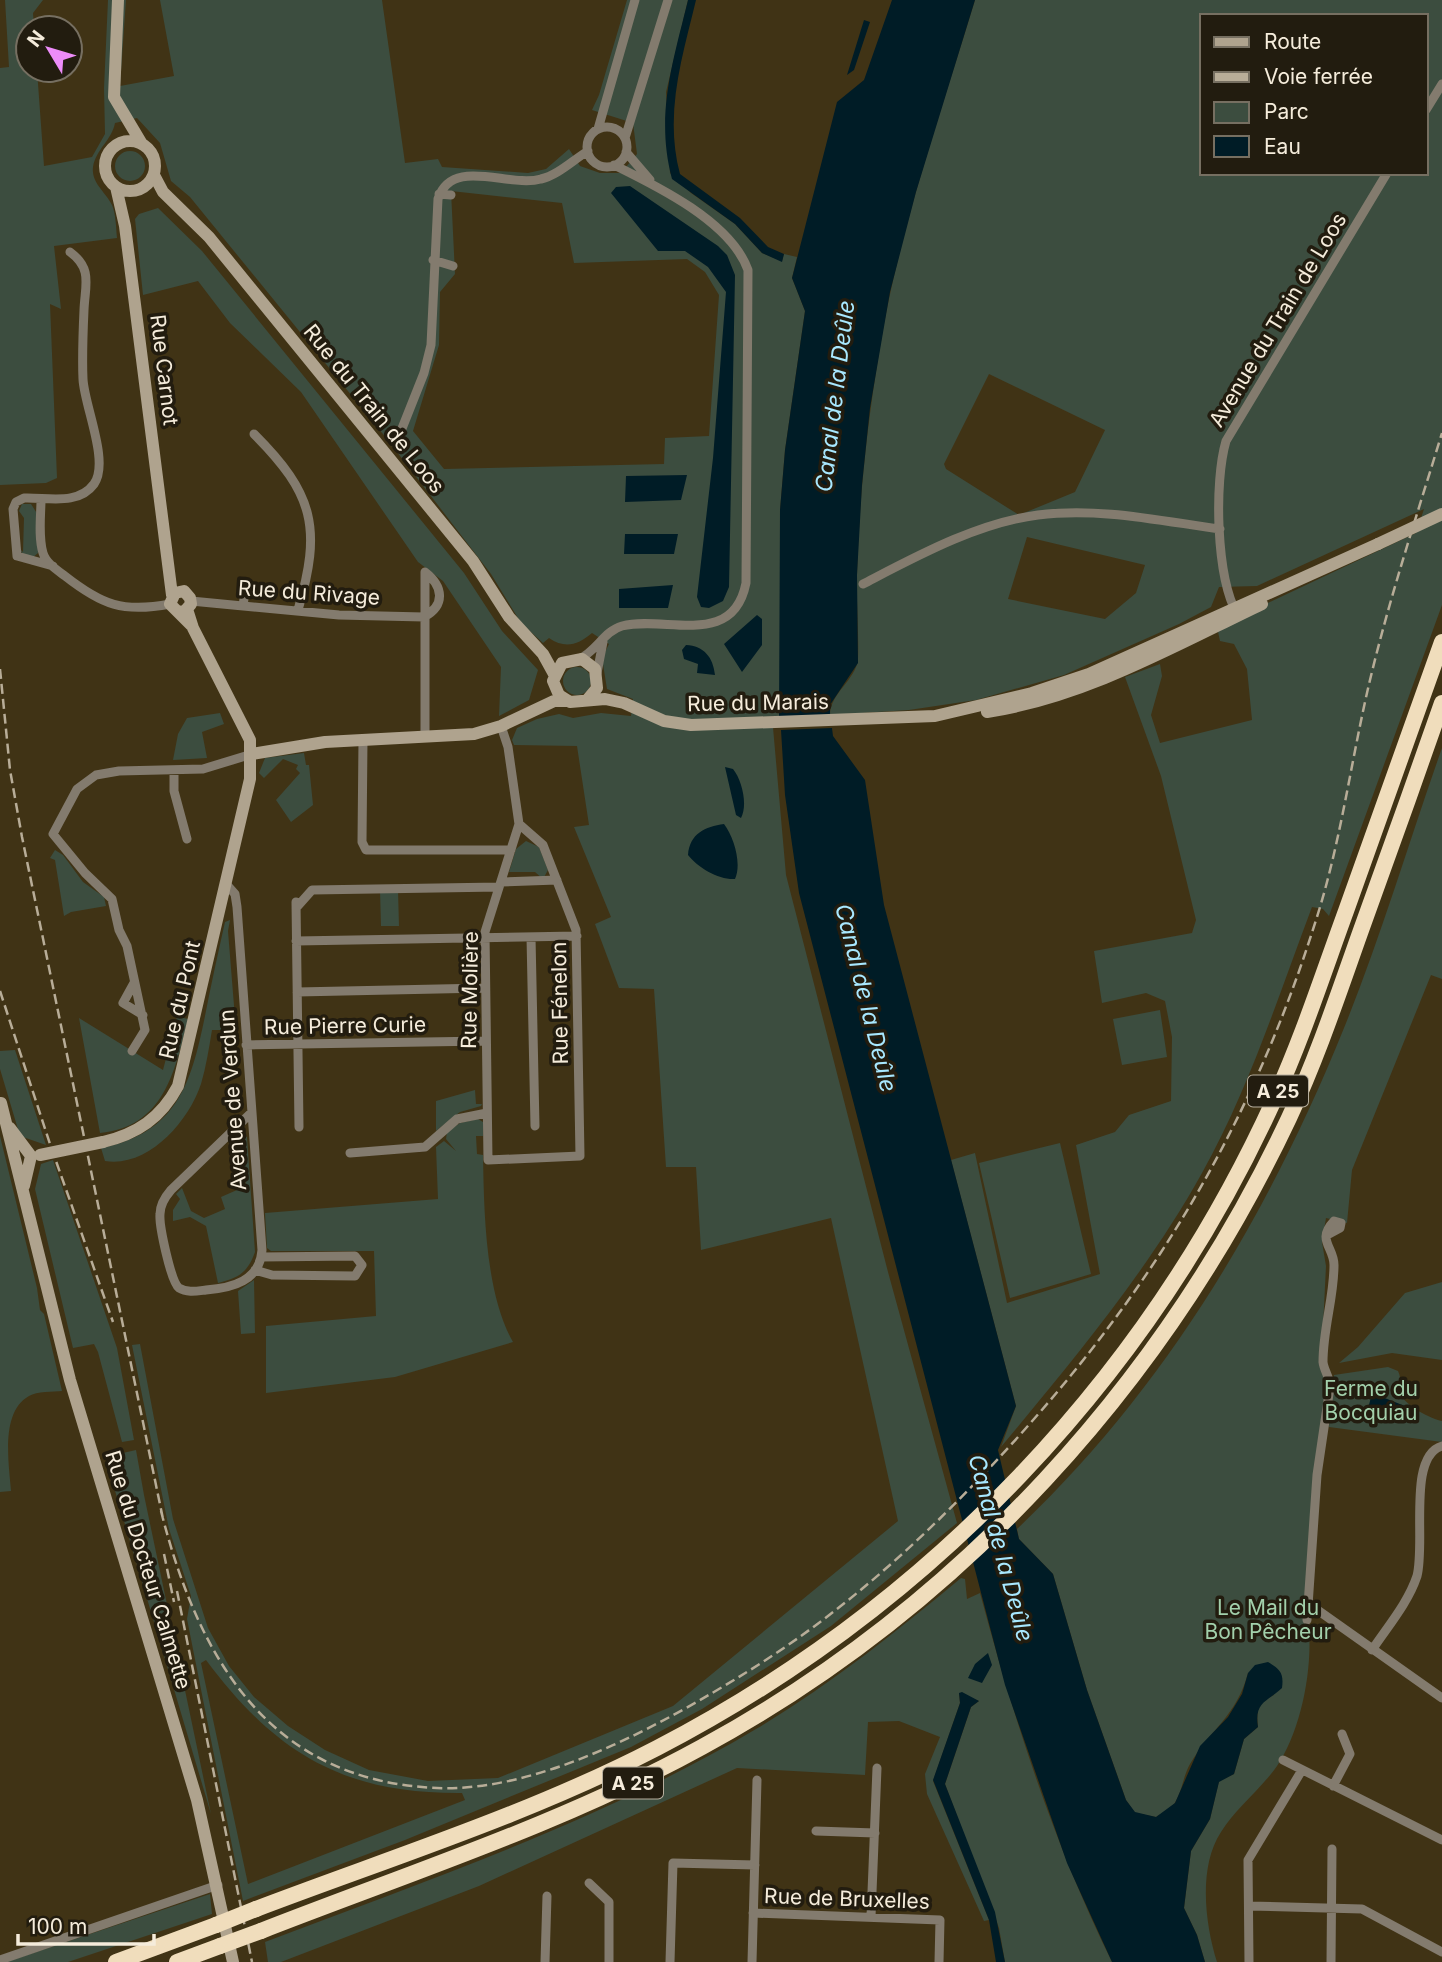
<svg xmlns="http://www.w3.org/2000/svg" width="1442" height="1962" font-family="Inter,sans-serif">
<rect width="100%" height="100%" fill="#403315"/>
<path fill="#3c4d3f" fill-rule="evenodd" d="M5 0H43L33 13 34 28H28V70H37L44 166 92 157 105 134 104 88 108 0H126L120 86 174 76 160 0H382L405 163 438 159 442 167 528 173 546 169 569 149 580 166 600 173H621L637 154 633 123 592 110 599 95 627 0H688L666 92 670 173 691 193 735 224 762 253 782 261 784 254 797 257 792 278 805 311 785 450 780 510V710L779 717 772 716 786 875 888 1272 957 1523 831 1626 702 1709 631 1747 405 1840 243 1901 187 1619 191 1596 169 1529 132 1345 140 1344 173 1519 208 1628 229 1666 254 1697 288 1726 325 1750 369 1770 428 1781 498 1778 673 1706 898 1521 831 1218 701 1250 696 1167H666L654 989 619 988 595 924 611 917 574 827 589 825 577 746 514 745 512 740 517 728 537 719 559 714 573 718 601 713 631 716 633 699 607 689 602 658 609 644 592 633C578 645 565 649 549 638L543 643 521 623 491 574 387 439 190 197 171 181 160 143 137 118 115 123C112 140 96 149 93 167 91 183 106 192 112 205 116 214 116 228 117 238L54 246 61 309 50 304 57 478 46 483 0 485V68L9 67ZM451 191 562 203 574 263 687 259 705 272 719 295 709 436 665 438 664 464 444 469 413 431 439 345 440 292 455 274ZM206 1660C276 1754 344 1794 462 1793L465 1800 248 1884 201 1663Z
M975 0H1442V605L1329 916 1323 909 1312 907C1278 997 1249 1089 1202 1173 1147 1272 1073 1360 1001 1447L1016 1406 951 1160 975 1153 1007 1303 1100 1274 1076 1145 1115 1132 1129 1115 1171 1101 1172 1037 1165 1001 1146 993 1102 1003 1094 951 1192 933 1196 920 1161 776 1125 677 1160 664 1162 676 1151 715 1160 743 1252 720 1247 669 1234 644 1220 641 1217 627 1416 533 1424 509 1257 586 1219 587 1211 607 1179 624 1064 675 976 700 909 710 830 715C830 693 856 680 858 659 859 631 856 602 857 574 859 500 867 426 879 353 898 232 940 116 975 0ZM1202 16H1426V173H1202ZM989 374 1105 430 1075 492 1019 515 946 469 944 464ZM1027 537 1145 565 1136 593 1105 619 1008 599Z
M115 166a15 15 0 1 1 30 0a15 15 0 1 1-30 0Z
M158 208 202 251 464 573 502 631 538 670 529 700 499 716 501 667 443 581 418 562 301 392 230 323 198 281 143 295 135 219 139 214Z
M22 504H31L38 515V553L32 558 24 556 18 547 23 552 24 518 19 511Z
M563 681a14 14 0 1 1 28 0a14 14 0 1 1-28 0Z
M220 713 224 724 202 732 207 758 173 760 178 734 187 718Z
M1442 748V979L1431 975 1352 1170 1347 1223 1326 1218 1322 1242 1326 1266 1321 1368 1328 1381 1304 1602C1318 1647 1304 1727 1277 1766 1260 1790 1236 1808 1221 1832 1198 1867 1205 1924 1217 1962H1205L1197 1935 1184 1908 1191 1851 1210 1819 1219 1781 1234 1774 1244 1739 1258 1727C1256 1710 1258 1701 1274 1695L1248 1673C1237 1715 1211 1729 1190 1764 1183 1776 1182 1793 1174 1804 1169 1810 1162 1813 1156 1817L1135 1813 1126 1800 1087 1690 1053 1574 1019 1539 1017 1529C1164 1390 1268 1216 1344 1028 1381 937 1409 841 1442 748Z
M304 753 306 765H309L313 805 291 822 276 800 300 773 296 769 298 765 283 759 264 778 259 773 265 758Z
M526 841 539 847 548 870 543 879 535 872H509L516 849Z
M55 850 63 855 83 882 104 897 106 906 71 912 64 916 55 860 50 858Z
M380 890H398L399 926H381Z
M230 920 228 931 236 1030H212C209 1048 206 1067 201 1084 188 1123 147 1168 105 1161L101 1148C177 1133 191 1084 205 1016 211 985 218 953 225 922Z
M179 1009 180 1017 188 1019C175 1071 164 1127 100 1133L79 1018 163 1070Z
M1160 1010 1167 1057 1122 1065 1113 1019Z
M15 1050 46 1145 20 1136 0 1069V1051Z
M475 1090 476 1104H482L481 1106 460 1112 436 1131V1101Z
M478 1119 483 1122V1136H476L477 1154 483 1155C484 1210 485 1293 513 1342L395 1377 266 1393V1326L376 1316 374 1251H271L267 1248 265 1213 438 1199 436 1147 444 1141 456 1151 446 1139 447 1132 460 1123Z
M237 1135 247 1137 255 1252C248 1272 239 1278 218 1283L206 1226 190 1217 173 1221V1210L180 1199 176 1194 182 1188 191 1211 204 1218 225 1209 221 1197 246 1186 244 1168 233 1139Z
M0 1136 37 1288 40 1310 44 1314 62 1391C53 1392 37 1391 29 1396 0 1412 9 1464 11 1491L0 1492Z
M1060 1143 1091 1274 1010 1298 979 1163Z
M53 1160 117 1348 134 1440 122 1442 98 1352 94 1344 73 1348 35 1189 41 1164Z
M254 1280 255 1333 241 1334 238 1291Z
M1442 1282V1360L1392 1353 1339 1363 1358 1347 1405 1293Z
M1388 1367 1398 1371C1402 1379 1399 1386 1401 1394 1404 1405 1431 1419 1442 1421V1442L1329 1427 1334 1375Z
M136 1450 144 1495 211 1814 105 1457Z
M961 1578 965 1579 967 1599 980 1593C1014 1720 1054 1844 1112 1962H1005L999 1928 945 1784 971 1707 979 1701 959 1693 960 1703 933 1781 989 1920 984 1921 927 1794 925 1774 940 1737 899 1721 868 1722 865 1775 737 1768 479 1886 281 1962H268L265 1942C431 1879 603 1820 756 1729 830 1685 896 1632 961 1578Z
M210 1894 212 1914 68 1962H6Z"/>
<path fill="#001c26" d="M688 0H696C682 58 664 114 680 174L740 218 768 247 784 254 782 262 762 253 735 224 672 179C655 115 673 62 688 0Z
M892 0H975L916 192 890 292 870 408 862 485 857 575 858 663 830 705V715L779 717 780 510 785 450 805 311 792 278 837 102 864 80Z
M864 20 870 22 854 70 847 75Z
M630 186 718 246 727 255 735 275 729 587 723 601 709 608 701 607 697 597 713 458 726 292 708 267 685 251H658L611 193 616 187Z
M687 475 681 500 625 502 626 476Z
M625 534H678L674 554H624Z
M673 585 668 608H619V589Z
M757 615 762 619V645L742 672 724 644Z
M686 645C704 646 713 657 715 675L697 673 698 664 684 659 682 650Z
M832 728 833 736 865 780 884 905 1016 1406 998 1450 1019 1539 1053 1574 1087 1690 1126 1800 1135 1812 1156 1817 1175 1803 1200 1746 1228 1717 1242 1694 1248 1673 1255 1665 1268 1662C1280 1669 1284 1673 1282 1688 1267 1702 1254 1702 1258 1727L1244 1739 1234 1774 1219 1782 1210 1819 1191 1851 1184 1908 1197 1935 1205 1962H1112L1067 1863 1005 1685 799 893 785 795 781 730Z
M725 767 733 769C742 780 748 805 741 818L736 815Z
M724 824C734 837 742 864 735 879 719 880 698 868 688 855 690 833 705 827 724 824Z
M1372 1393 1415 1410 1419 1413V1421L1367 1413Z
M988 1653 992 1665 982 1683 968 1678 975 1664Z
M962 1692 979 1701 971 1707 945 1784 995 1912 1005 1962H996L989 1920 933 1780 960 1703 959 1693Z"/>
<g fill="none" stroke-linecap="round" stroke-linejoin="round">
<path stroke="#837b6e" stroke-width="9" d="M1426 110 1442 84
M587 147a20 20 0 1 1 40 0a20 20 0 1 1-40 0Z
M598 129 635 0
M625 138 668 0
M626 152 650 180
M439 194 451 195
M433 260 453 266
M254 434C314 494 322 528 298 610
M399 436 424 373 431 345 438 199C452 156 508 188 541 179 558 175 573 160 588 151
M41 499C41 515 38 537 43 553 46 563 57 570 65 576 102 605 123 613 170 604
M53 566 17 556 13 509 16 502 24 498C47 497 78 506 94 484 110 462 84 405 83 379 82 357 83 332 84 310 85 285 93 269 70 252
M863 584C917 556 977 523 1038 515 1099 507 1161 521 1220 529
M191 601 339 615 424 617
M243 606 246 584
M1237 614C1216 576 1214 482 1226 441L1387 173
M424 617C446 605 443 586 425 572V737
M579 659C596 652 604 631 622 626 666 615 733 649 746 583L748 270C731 222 657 186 614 165
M597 673 603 642
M501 726 508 747 519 824 485 932 488 1160 580 1156 576 930 543 845 519 824
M363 740 362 842 366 850H511
M174 770V791L187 839
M501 882 557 880
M227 885 235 894 237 907 262 1250C260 1281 232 1288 206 1290 197 1291 187 1293 179 1288 171 1282 159 1226 160 1214 160 1205 165 1197 171 1190L251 1113
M296 902 299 1127
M296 908 312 890 499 887
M531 937 535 1126
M296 941 577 936
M134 983 123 1003 143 1015
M297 992 485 988
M246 1045 486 1041
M132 1051 145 1030 127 946 119 930 112 899 85 873 53 834 77 789 96 775 119 771 203 769 252 754
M350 1153 425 1147 457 1119 487 1113
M255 1270 272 1275 355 1276 362 1265 355 1256 261 1257
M1309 1604 1442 1698
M1307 1620 1317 1475 1330 1387C1330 1377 1324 1371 1323 1362 1323 1328 1334 1298 1334 1265 1334 1247 1316 1240 1334 1221L1341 1223 1340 1228 1327 1235
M1372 1650C1388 1626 1408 1603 1417 1576 1426 1543 1407 1456 1442 1446
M1283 1760 1442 1840
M1333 1786 1350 1754 1342 1734
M816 1831 875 1833
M589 1883 609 1902V1962
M1249 1906 1362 1909 1442 1952
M753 1913 940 1920 939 1962
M871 1917 877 1768
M0 1960 218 1885
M545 1962 547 1896
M670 1962 673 1863 755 1865
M752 1962 757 1780
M1249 1962 1248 1860 1302 1770
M1331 1962 1332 1849"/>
<path stroke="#afa38e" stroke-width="12" d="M118 0 114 97 142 144
M105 166a25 25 0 1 1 50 0a25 25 0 1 1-50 0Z
M154 175 163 192 209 237 473 561 509 617 543 654 554 674
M116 187 125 226 172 595
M179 612 185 611 191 604 190 598 184 591 175 593 170 604 191 625
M587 700 597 688 595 669 582 659 562 663 553 681 559 695 570 702 605 699 624 703 664 721 691 725 935 716 1032 693 1089 674 1378 544
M987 712C1085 697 1174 646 1262 604
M252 754 325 742 474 734 501 726 554 701H567
M1 1103 70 1380 197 1800 233 1962
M10 1128 31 1156 24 1186
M103 1142C137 1134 161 1118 178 1086L250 779V740L193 628 187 609"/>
<path stroke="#f0ddbc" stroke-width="16" d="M256 1909C390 1858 530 1814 657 1748 929 1607 1147 1379 1274 1100 1302 1039 1323 974 1346 911 1378 822 1410 732 1442 642
M261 1931C409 1873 562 1824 702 1747 960 1607 1164 1383 1289 1118 1317 1058 1338 995 1360 933 1388 856 1415 780 1442 703
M116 1962 216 1925
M177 1962 220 1946"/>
<path stroke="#b8ad98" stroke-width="2.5" stroke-dasharray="10 5" stroke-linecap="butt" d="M0 669 10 770 22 837 163 1519
M0 991 51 1147 113 1322
M161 1511C198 1657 268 1781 437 1788 541 1792 661 1725 747 1672 834 1618 908 1553 979 1479 1138 1313 1247 1141 1316 920 1341 842 1351 760 1370 680 1390 596 1417 515 1442 433
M164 1554 174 1602
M177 1591 252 1962"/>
<path stroke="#afa38e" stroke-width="12" d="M1378 544 1442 514
M40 1155 103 1142"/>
<path stroke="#f0ddbc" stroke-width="16" d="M216 1925 256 1909
M220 1946 261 1931"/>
</g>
<g text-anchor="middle" stroke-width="7" stroke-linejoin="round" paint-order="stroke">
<g fill="#221c0f" stroke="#b6ae9e" stroke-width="2">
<rect x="1248" y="1075.5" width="60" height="31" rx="5"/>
<rect x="603" y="1767.5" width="60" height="31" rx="5"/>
</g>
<g font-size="19" font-weight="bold" fill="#f5ecdb">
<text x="1278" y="1098">A 25</text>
<text x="633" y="1790">A 25</text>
</g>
<g font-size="21" fill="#f5ecdb" stroke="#221c0f">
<text transform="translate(1278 320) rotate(-59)" y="7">Avenue du Train de Loos</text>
<text transform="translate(164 370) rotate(83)" y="7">Rue Carnot</text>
<text transform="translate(374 409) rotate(51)" y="7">Rue du Train de Loos</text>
<text transform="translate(309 593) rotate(4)" y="7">Rue du Rivage</text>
<text transform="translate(758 703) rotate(-1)" y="7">Rue du Marais</text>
<text transform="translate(470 990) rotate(-89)" y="7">Rue Molière</text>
<text transform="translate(180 1000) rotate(-77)" y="7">Rue du Pont</text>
<text transform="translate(560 1003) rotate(-91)" y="7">Rue Fénelon</text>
<text transform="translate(345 1026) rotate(-1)" y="7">Rue Pierre Curie</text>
<text transform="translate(233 1100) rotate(-94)" y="7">Avenue de Verdun</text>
<text transform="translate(148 1570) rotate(73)" y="7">Rue du Docteur Calmette</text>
<text transform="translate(847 1899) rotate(2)" y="7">Rue de Bruxelles</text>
</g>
<g font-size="21" fill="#a2d0ab" stroke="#221c0f">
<text x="1371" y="1396">Ferme du<tspan x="1371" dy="24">Bocquiau</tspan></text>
<text x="1268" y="1615">Le Mail du<tspan x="1268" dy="24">Bon Pêcheur</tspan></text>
</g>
<g font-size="23" font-style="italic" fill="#a8e8ff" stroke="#221c0f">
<text transform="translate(835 396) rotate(-83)" y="8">Canal de la Deûle</text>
<text transform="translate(866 998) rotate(76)" y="8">Canal de la Deûle</text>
<text transform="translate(1001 1548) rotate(75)" y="8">Canal de la Deûle</text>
</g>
</g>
<rect x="1200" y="14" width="228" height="161" fill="#221c0f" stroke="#766f61" stroke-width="2"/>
<rect x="1214" y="37" width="35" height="10" fill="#afa38e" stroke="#766f61" stroke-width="2"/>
<text x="1264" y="49" font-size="21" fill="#f5ecdb">Route</text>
<rect x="1214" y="72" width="35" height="10" fill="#b8ad98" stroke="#766f61" stroke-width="2"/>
<text x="1264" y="84" font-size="21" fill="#f5ecdb">Voie ferrée</text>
<rect x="1214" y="102" width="35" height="21" fill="#3c4d3f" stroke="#766f61" stroke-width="2"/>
<text x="1264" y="119" font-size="21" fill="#f5ecdb">Parc</text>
<rect x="1214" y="136" width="35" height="21" fill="#001c26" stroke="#766f61" stroke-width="2"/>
<text x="1264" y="154" font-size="21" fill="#f5ecdb">Eau</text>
<g transform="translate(49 49) rotate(308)"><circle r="33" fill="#221c0f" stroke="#766f61" stroke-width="2"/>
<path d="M0-5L12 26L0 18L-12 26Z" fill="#ed8cf9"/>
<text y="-10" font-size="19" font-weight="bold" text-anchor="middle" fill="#f5ecdb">N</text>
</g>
<path d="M18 1934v10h136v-10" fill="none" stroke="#f5ecdb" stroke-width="3.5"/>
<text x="28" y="1934" font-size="21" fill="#f5ecdb" stroke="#221c0f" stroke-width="5" paint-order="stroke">100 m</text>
</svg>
